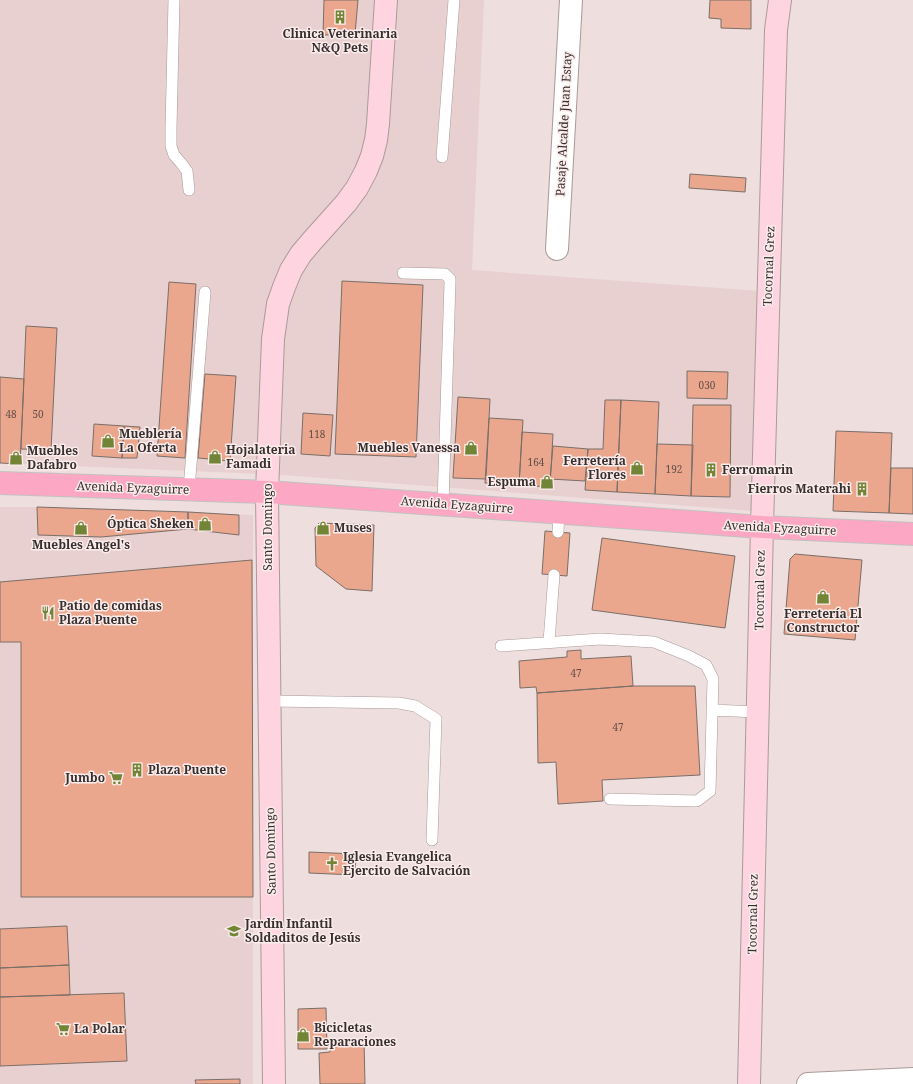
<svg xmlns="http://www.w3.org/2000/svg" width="913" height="1084" font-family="'Noto Serif',serif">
<rect width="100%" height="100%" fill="#eededd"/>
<path fill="#e7d0cf" d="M0 0H484L472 270 760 291 754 511 283 475 0 463Z
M0 507H37L253 515V1084H0Z"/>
<path fill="#eba78d" stroke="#7a6e69" d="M324 0H358L355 34 323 35Z
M710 0H751V29L721 28V19L709 18Z
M690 174 746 178 745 192 689 188Z
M342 281 423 285 416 457 335 454Z
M169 282 196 284 185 458 157 456Z
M26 326 57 328 51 450 21 449Z
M687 371 728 372 727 399 687 398Z
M205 374 236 376 230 461 198 458Z
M0 377 24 379 20 464 0 463Z
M458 397 490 399 486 479 453 478Z
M605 400H621L617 492 585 490 588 449H603Z
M621 400 659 402 655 494 617 492Z
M693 405H731L730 497 691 496Z
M303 413 333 415 330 456 301 454Z
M489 418 523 420 519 485 485 483Z
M94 424 124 426 122 458 92 456Z
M124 426 140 427 137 458H122Z
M836 431 892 433 889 513 833 511Z
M522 432 553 434 550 487 519 485Z
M657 444 693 445 691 496 655 494Z
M553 446 588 449 585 481 550 479Z
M891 468H913V514L889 513Z
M37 507 188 512V529L101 537 38 535Z
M188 512 239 515V535L188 529Z
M319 523 374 525 372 591 346 589 316 566 315 528Z
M545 531 570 533 567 576 542 574Z
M602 538 735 556 725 628 592 610Z
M795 554 862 560 855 640 784 634 790 559Z
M252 560 253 897H21V642H0V582Z
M581 650V659L631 656 633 686 537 693 536 687 520 688 519 661 567 657V651Z
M633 686H695L700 775 602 780 603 801 558 804 556 762 538 763 537 693Z
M309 852 356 854 355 875 309 873Z
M67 926 69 965 0 968V929Z
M69 965 70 995 0 997V968Z
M124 993 127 1061 0 1066V997Z
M326 1008 327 1049H298V1009Z
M330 1041H364L365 1084H320L319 1053 330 1052Z
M240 1079V1084H196L195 1080Z"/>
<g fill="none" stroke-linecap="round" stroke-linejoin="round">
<g stroke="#a99b9a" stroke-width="12">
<path id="lane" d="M174 0 171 128V146L174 155 181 163 187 171 189 190
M442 157 454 0
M403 273 445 274 450 279V282L443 504
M189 489 205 292
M558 532 559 513
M549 642 554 575
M501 646 600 639 654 642 689 656 706 665 713 679 710 791 697 801 610 799
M270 701 399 703 415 706 436 719 432 840
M712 710 757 712"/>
</g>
<g stroke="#a99b9a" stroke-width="24">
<path id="street" d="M557 249 571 0
M808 1084 913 1079"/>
</g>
<g stroke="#a99b9a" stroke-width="24">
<path id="secondary" d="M274 1084 267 492 273 339 278 304 284 287 291 270 301 254 312 241 346 203 357 188 366 171 372 156 376 140 378 124 386 0
M749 1084 762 527 776 30 780 0"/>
</g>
<g stroke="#c2c1c1" stroke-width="24">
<path id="primary" d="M0 483 267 492 762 527 913 534"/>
</g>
<use href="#lane" stroke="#fff" stroke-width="11"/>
<use href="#street" stroke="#fff" stroke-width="22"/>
<use href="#secondary" stroke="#fed4e1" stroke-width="22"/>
<use href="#primary" stroke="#fca8c4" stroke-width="22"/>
</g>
<defs>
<g id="building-bare" transform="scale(1.08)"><path d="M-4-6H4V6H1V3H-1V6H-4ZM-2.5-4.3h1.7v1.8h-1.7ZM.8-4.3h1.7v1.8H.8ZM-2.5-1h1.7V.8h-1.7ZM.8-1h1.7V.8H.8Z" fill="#728536" stroke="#fbeceb" stroke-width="2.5" paint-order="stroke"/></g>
<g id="shop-bare" transform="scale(1.08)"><path d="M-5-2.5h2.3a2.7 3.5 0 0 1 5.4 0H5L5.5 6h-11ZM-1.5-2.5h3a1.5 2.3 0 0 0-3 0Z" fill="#728536" stroke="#fbeceb" stroke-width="2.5" paint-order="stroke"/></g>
<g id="restaurant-bare" transform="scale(1.08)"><path d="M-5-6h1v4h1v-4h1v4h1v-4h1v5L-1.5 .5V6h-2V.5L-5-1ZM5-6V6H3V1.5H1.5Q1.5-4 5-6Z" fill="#728536" stroke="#fbeceb" stroke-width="2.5" paint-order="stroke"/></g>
<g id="supermarket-bare" transform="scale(1.08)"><path d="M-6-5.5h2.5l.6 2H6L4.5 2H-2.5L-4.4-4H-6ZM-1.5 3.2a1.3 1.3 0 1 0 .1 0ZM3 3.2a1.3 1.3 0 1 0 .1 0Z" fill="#728536" stroke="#fbeceb" stroke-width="2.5" paint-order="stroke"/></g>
<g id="church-bare" transform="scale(1.08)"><path d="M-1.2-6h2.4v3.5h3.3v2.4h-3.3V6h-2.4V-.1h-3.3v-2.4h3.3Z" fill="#728536" stroke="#fbeceb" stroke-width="2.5" paint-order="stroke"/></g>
<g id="school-bare" transform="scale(1.08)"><path d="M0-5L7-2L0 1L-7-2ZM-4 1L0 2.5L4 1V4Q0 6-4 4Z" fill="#728536" stroke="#fbeceb" stroke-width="2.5" paint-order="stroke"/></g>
</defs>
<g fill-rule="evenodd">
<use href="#building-bare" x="340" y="17"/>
<use href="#shop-bare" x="108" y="441"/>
<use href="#shop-bare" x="471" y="448"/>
<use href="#shop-bare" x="215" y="457"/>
<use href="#shop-bare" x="16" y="458"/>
<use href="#shop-bare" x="637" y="468"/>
<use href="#building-bare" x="711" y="470"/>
<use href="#shop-bare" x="547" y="482"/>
<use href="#building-bare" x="862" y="489"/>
<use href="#shop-bare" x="205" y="524"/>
<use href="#shop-bare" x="81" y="528"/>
<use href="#shop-bare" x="323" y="528"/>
<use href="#shop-bare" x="823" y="597"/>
<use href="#restaurant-bare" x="48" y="613"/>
<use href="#building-bare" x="137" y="770"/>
<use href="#supermarket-bare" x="116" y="778"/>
<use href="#church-bare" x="332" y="864"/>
<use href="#school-bare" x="234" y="931"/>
<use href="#supermarket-bare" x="63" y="1029"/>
<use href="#shop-bare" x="303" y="1035"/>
</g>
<g text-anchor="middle" stroke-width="3" stroke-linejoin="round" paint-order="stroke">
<g font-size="10" fill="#624e46">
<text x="707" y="389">030</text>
<text x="11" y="418">48</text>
<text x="38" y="418">50</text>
<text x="317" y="438">118</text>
<text x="536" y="466">164</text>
<text x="674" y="473">192</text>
<text x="576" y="677">47</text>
<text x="618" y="731">47</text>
</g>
<g font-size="12" font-weight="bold" fill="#35302f" stroke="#fbeceb" text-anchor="start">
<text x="340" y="38" text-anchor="middle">Clinica Veterinaria<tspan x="340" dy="14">N&amp;Q Pets</tspan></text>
<text x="119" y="438">Mueblería<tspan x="119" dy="14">La Oferta</tspan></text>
<text x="460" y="452" text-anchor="end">Muebles Vanessa</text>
<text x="226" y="454">Hojalateria<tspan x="226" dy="14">Famadi</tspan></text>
<text x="27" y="455">Muebles<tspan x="27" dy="14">Dafabro</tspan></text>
<text x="626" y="465" text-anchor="end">Ferretería<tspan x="626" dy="14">Flores</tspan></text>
<text x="722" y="474">Ferromarin</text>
<text x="536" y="486" text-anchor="end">Espuma</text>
<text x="851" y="493" text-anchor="end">Fierros Materahi</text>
<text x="194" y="528" text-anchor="end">Óptica Sheken</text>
<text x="334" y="532">Muses</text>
<text x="81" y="549" text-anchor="middle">Muebles Angel's</text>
<text x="59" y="610">Patio de comidas<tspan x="59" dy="14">Plaza Puente</tspan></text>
<text x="823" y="618" text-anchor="middle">Ferretería El<tspan x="823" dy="14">Constructor</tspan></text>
<text x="148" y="774">Plaza Puente</text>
<text x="105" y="782" text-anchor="end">Jumbo</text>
<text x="343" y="861">Iglesia Evangelica<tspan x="343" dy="14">Ejercito de Salvación</tspan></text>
<text x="245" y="928">Jardín Infantil<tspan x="245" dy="14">Soldaditos de Jesús</tspan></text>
<text x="314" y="1032">Bicicletas<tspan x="314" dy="14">Reparaciones</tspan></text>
<text x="74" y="1033">La Polar</text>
</g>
<g font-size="12" fill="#35302f" stroke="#fbeceb">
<text transform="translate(564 124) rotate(-87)" y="4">Pasaje Alcalde Juan Estay</text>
<text transform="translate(769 266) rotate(-88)" y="4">Tocornal Grez</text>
<text transform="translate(133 488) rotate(2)" y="4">Avenida Eyzaguirre</text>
<text transform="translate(457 505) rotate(4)" y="4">Avenida Eyzaguirre</text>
<text transform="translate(268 527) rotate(-90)" y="4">Santo Domingo</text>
<text transform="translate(780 528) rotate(3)" y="4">Avenida Eyzaguirre</text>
<text transform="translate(760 590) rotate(-89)" y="4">Tocornal Grez</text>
<text transform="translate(271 851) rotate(-91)" y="4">Santo Domingo</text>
<text transform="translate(753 914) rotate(-89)" y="4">Tocornal Grez</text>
</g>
</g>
</svg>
